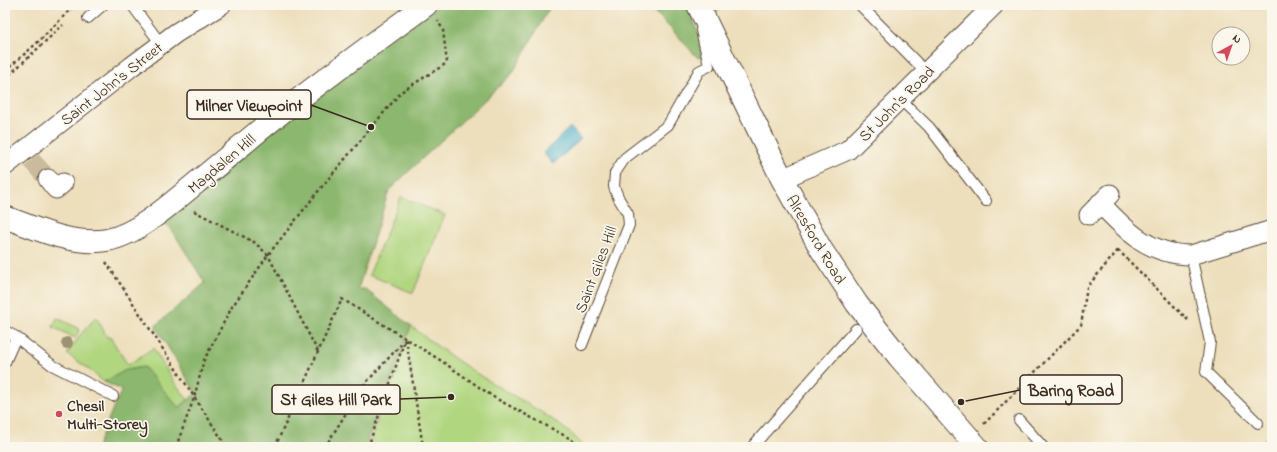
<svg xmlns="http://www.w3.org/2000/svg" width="1277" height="452" font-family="'Indie Flower',sans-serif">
<rect width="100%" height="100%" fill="#fbf7ec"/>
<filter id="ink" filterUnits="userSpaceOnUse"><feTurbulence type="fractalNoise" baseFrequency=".025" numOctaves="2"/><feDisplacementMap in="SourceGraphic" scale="8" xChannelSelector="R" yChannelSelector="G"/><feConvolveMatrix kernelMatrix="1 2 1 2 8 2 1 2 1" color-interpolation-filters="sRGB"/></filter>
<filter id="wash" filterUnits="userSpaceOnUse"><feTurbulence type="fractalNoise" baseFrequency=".012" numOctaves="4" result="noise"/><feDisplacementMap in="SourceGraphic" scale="16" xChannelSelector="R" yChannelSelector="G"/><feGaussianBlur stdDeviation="0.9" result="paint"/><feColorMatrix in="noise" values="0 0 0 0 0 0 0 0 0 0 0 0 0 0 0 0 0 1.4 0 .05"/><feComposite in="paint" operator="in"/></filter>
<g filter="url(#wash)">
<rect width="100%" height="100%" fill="#eddfbc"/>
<path fill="#b1d680" stroke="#76804f" d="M707 5H728L711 14Z
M401 197 445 215 413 293 369 275Z
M96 317 108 338 110 337 128 365 153 348 175 383 188 400 178 408 144 367 126 370 104 382 86 367 67 354 81 334Z
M57 318 80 329 75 338 53 327Z
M411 326C439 348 467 368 497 386 527 404 561 421 585 447H368Z
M1272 431V447H1257Z"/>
<path fill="#8cb76e" stroke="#647046" d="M440 5H551L512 74 389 190 358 289H365L411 326 365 447H97L113 408 122 390 104 382 126 370 144 367 179 408 196 393 155 326 205 283 170 227 154 216 339 73Z
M640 5H686L691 13 706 56 698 58 658 15Z"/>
<path fill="#49aec9" stroke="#426c74" d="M570 127 581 139 553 164 543 153Z"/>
</g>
<g filter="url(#ink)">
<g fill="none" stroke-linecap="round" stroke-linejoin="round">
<path stroke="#c9bb9c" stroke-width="19" stroke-dasharray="19 10" stroke-linecap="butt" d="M31 160 48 179"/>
<g stroke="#564536" stroke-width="12">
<path id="lane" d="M132 5 161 44
M860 5 927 73
M88 18 103 5
M900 99 929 127 986 201
M1191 255 1210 342 1206 372 1258 423
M5 331 16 337 52 365 113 396
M582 345 629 225 628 214 619 199 614 187 615 173 625 158 668 125 699 71 709 66 701 30
M5 362 16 337
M1019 420 1043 447
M752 447 856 329"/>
</g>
<g stroke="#564536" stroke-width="21">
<path id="street" d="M5 166 132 66 176 33 221 5
M48 179 56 189 63 183
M782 179 848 150 994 5
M1100 203C1126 231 1150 255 1191 255L1272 230
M1089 215 1110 194"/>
</g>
<g stroke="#564536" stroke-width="24">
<path id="secondary" d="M698 5 782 179 821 249 857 304 899 357 977 447
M5 217C37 229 73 246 107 240 138 234 172 203 196 183 221 163 245 142 271 121 321 81 374 43 426 5"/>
</g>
<path stroke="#564536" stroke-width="2.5" stroke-dasharray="3 3" stroke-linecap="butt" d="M5 71 37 43 75 5
M5 79 63 25
M194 211 254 242 268 255 318 352
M1118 250 1190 322
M106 262 227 447
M406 339 423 447
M984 424 1081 325 1087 287 1119 249
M176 447 194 398 204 360 232 307 268 255 320 189 401 92 447 63 443 30 438 21
M275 447 342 299 440 360 495 398 571 439 578 447
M325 447 363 386 406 339
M368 447 405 340"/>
<use href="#lane" stroke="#fff" stroke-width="10"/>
<use href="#street" stroke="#fff" stroke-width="19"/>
<use href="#secondary" stroke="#fff" stroke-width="22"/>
</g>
<circle fill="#9b9372" cx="67" cy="343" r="6"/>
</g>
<circle fill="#d1495b" stroke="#fbf7ec" stroke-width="1.5" cx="59" cy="414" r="4"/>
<g text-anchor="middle" stroke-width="3.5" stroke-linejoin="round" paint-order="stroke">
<g font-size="16" fill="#3b2a1e" stroke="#fbf7ec">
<text transform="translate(111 83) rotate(-38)" y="6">Saint John's Street</text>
<text transform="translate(896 103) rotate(-45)" y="6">St John's Road</text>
<text transform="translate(221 163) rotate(-40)" y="6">Magdalen Hill</text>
<text transform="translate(817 239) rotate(59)" y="6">Alresford Road</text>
<text transform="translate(595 269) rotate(-69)" y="6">Saint Giles Hill</text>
</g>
<g font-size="16" font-weight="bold" fill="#3b2a1e" stroke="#fbf7ec" text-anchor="start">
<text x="67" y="411">Chesil<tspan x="67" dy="18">Multi-Storey</tspan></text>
</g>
</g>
<path fill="none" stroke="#3b2a1e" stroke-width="1.5" d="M371 127L311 105M961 402L1020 390M451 397L400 399"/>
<g fill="#3b2a1e" stroke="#fbf7ec" stroke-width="1.5">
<circle cx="371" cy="127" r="4"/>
<circle cx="961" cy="402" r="4"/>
<circle cx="451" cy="397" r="4"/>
</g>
<g fill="#fbf7ec" stroke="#3b2a1e" stroke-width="1.5">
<rect x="187" y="90" width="124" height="29" rx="4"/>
<rect x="1020" y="375" width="102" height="29" rx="4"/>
<rect x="272" y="385" width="128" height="29" rx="4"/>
</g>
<g font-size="17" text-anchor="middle" font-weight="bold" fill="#3b2a1e">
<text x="249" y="111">Milner Viewpoint</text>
<text x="1071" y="396">Baring Road</text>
<text x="336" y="405">St Giles Hill Park</text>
</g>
<rect width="1277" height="452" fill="none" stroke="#fbf7ec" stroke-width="20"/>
<g transform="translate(1231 46) rotate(40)"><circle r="19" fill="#fbf7ec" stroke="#aea59a"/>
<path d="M0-3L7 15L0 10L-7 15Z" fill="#d1495b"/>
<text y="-6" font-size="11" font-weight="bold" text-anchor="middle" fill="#3b2a1e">N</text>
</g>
</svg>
